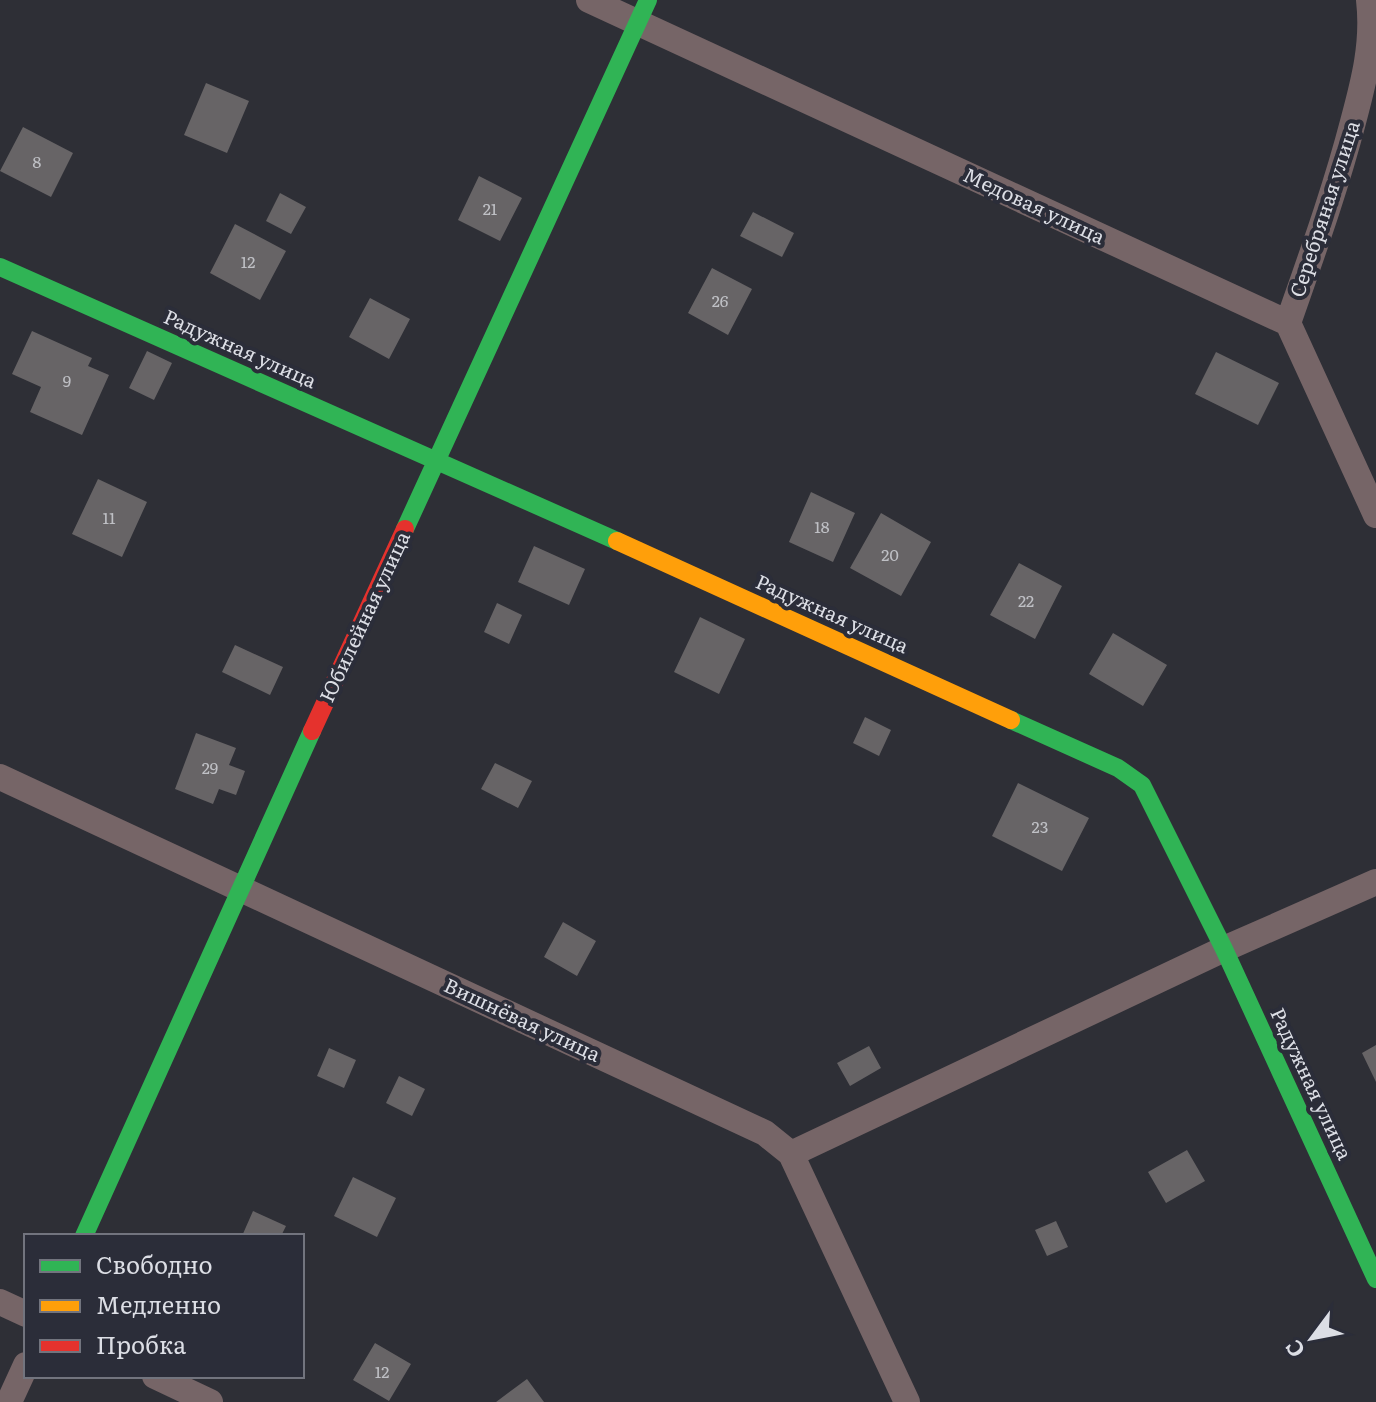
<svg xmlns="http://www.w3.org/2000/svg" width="1376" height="1402" font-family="Literata,serif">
<rect width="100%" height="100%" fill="#2e2f36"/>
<path fill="#676466" d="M206 83 249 101 227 153 184 135Z
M23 127 73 153 51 197 0 171Z
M479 176 522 198 500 241 458 220Z
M280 193 306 207 291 234 266 221Z
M753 212 794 233 782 257 740 236Z
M235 224 286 251 260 300 210 273Z
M712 268 752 289 728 335 688 313Z
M370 298 410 319 389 359 349 337Z
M32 331 92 358 88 366 109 375 82 435 30 412 41 387 12 374Z
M147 351 172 363 154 400 129 388Z
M1216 352 1279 383 1258 425 1195 394Z
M98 479 147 502 122 557 72 534Z
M811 492 855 513 833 562 789 542Z
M881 513 931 542 901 596 850 568Z
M534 546 585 569 569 605 518 582Z
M1019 563 1062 586 1035 639 990 615Z
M497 603 522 615 509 644 484 632Z
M700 617 745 639 719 694 674 672Z
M1113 633 1167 665 1143 706 1089 674Z
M235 645 283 667 270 695 222 672Z
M865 717 891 730 879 756 853 743Z
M196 733 236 748 229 765 245 771 236 795 219 789 213 804 175 789Z
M495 763 532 781 518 808 481 789Z
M1018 783 1089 818 1062 871 992 836Z
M563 922 596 941 577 976 544 957Z
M1376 1045V1082L1362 1053Z
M869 1046 881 1068 850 1086 837 1063Z
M329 1048 356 1060 344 1088 317 1076Z
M399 1076 425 1089 412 1116 386 1103Z
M1187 1150 1205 1181 1166 1203 1148 1172Z
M353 1177 396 1198 377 1237 334 1216Z
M253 1211 286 1226 281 1236H242Z
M1056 1221 1068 1247 1047 1256 1035 1230Z
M375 1343 411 1364 389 1401 353 1380Z
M527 1379 544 1402H496Z"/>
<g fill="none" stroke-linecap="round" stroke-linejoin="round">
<path stroke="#766567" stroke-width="26" d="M589 0 1288 323 1376 515
M1288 323C1311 257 1335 191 1353 122 1364 81 1374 43 1369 0
M0 777 765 1133 791 1154 907 1402
M791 1154 1224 949 1376 882
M0 1302 26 1314
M155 1376 210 1402
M9 1402 26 1365"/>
<path stroke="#30b455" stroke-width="18" d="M0 267 617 541
M405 529 648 0
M1011 720 1118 768 1142 785 1224 949 1376 1279
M84 1236 312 731"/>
<path stroke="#ff9f0a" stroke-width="18" d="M617 541 1011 720"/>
<path stroke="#e5322d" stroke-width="18" d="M312 731 405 529"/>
</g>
<g text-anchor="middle" stroke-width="8" stroke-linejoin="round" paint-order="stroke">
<g font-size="16" fill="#bfc0c5">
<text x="37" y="168">8</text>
<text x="490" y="215">21</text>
<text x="248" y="268">12</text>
<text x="720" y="307">26</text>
<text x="67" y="387">9</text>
<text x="109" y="524">11</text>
<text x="822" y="533">18</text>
<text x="890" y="561">20</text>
<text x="1026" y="607">22</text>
<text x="210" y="774">29</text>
<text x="1040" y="833">23</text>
<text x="382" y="1378">12</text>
</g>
<g font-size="20" fill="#dcdee5" stroke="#2b2d39">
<text transform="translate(1034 206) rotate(25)" y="7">Медовая улица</text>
<text transform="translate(1325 209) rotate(-72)" y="7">Серебряная улица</text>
<text transform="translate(240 349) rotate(24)" y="7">Радужная улица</text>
<text transform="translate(832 614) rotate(24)" y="7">Радужная улица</text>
<text transform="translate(365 617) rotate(-65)" y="7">Юбилейная улица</text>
<text transform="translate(522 1020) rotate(25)" y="7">Вишнёвая улица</text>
<text transform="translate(1311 1084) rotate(65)" y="7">Радужная улица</text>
</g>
</g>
<rect x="24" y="1234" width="280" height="144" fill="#2b2d39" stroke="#72747e" stroke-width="2"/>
<rect x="40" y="1260" width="40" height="12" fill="#30b455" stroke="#72747e" stroke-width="2"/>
<text x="96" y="1274" font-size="24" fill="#dcdee5">Свободно</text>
<rect x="40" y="1300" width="40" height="12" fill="#ff9f0a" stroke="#72747e" stroke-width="2"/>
<text x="96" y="1314" font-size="24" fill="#dcdee5">Медленно</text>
<rect x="40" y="1340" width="40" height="12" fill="#e5322d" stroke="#72747e" stroke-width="2"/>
<text x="96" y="1354" font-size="24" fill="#dcdee5">Пробка</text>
<g transform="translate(1312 1338) rotate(238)" stroke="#2b2d39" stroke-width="6" paint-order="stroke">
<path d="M0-6L14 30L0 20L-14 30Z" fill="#dcdee5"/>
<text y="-12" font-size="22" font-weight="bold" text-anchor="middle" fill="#dcdee5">С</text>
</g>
</svg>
